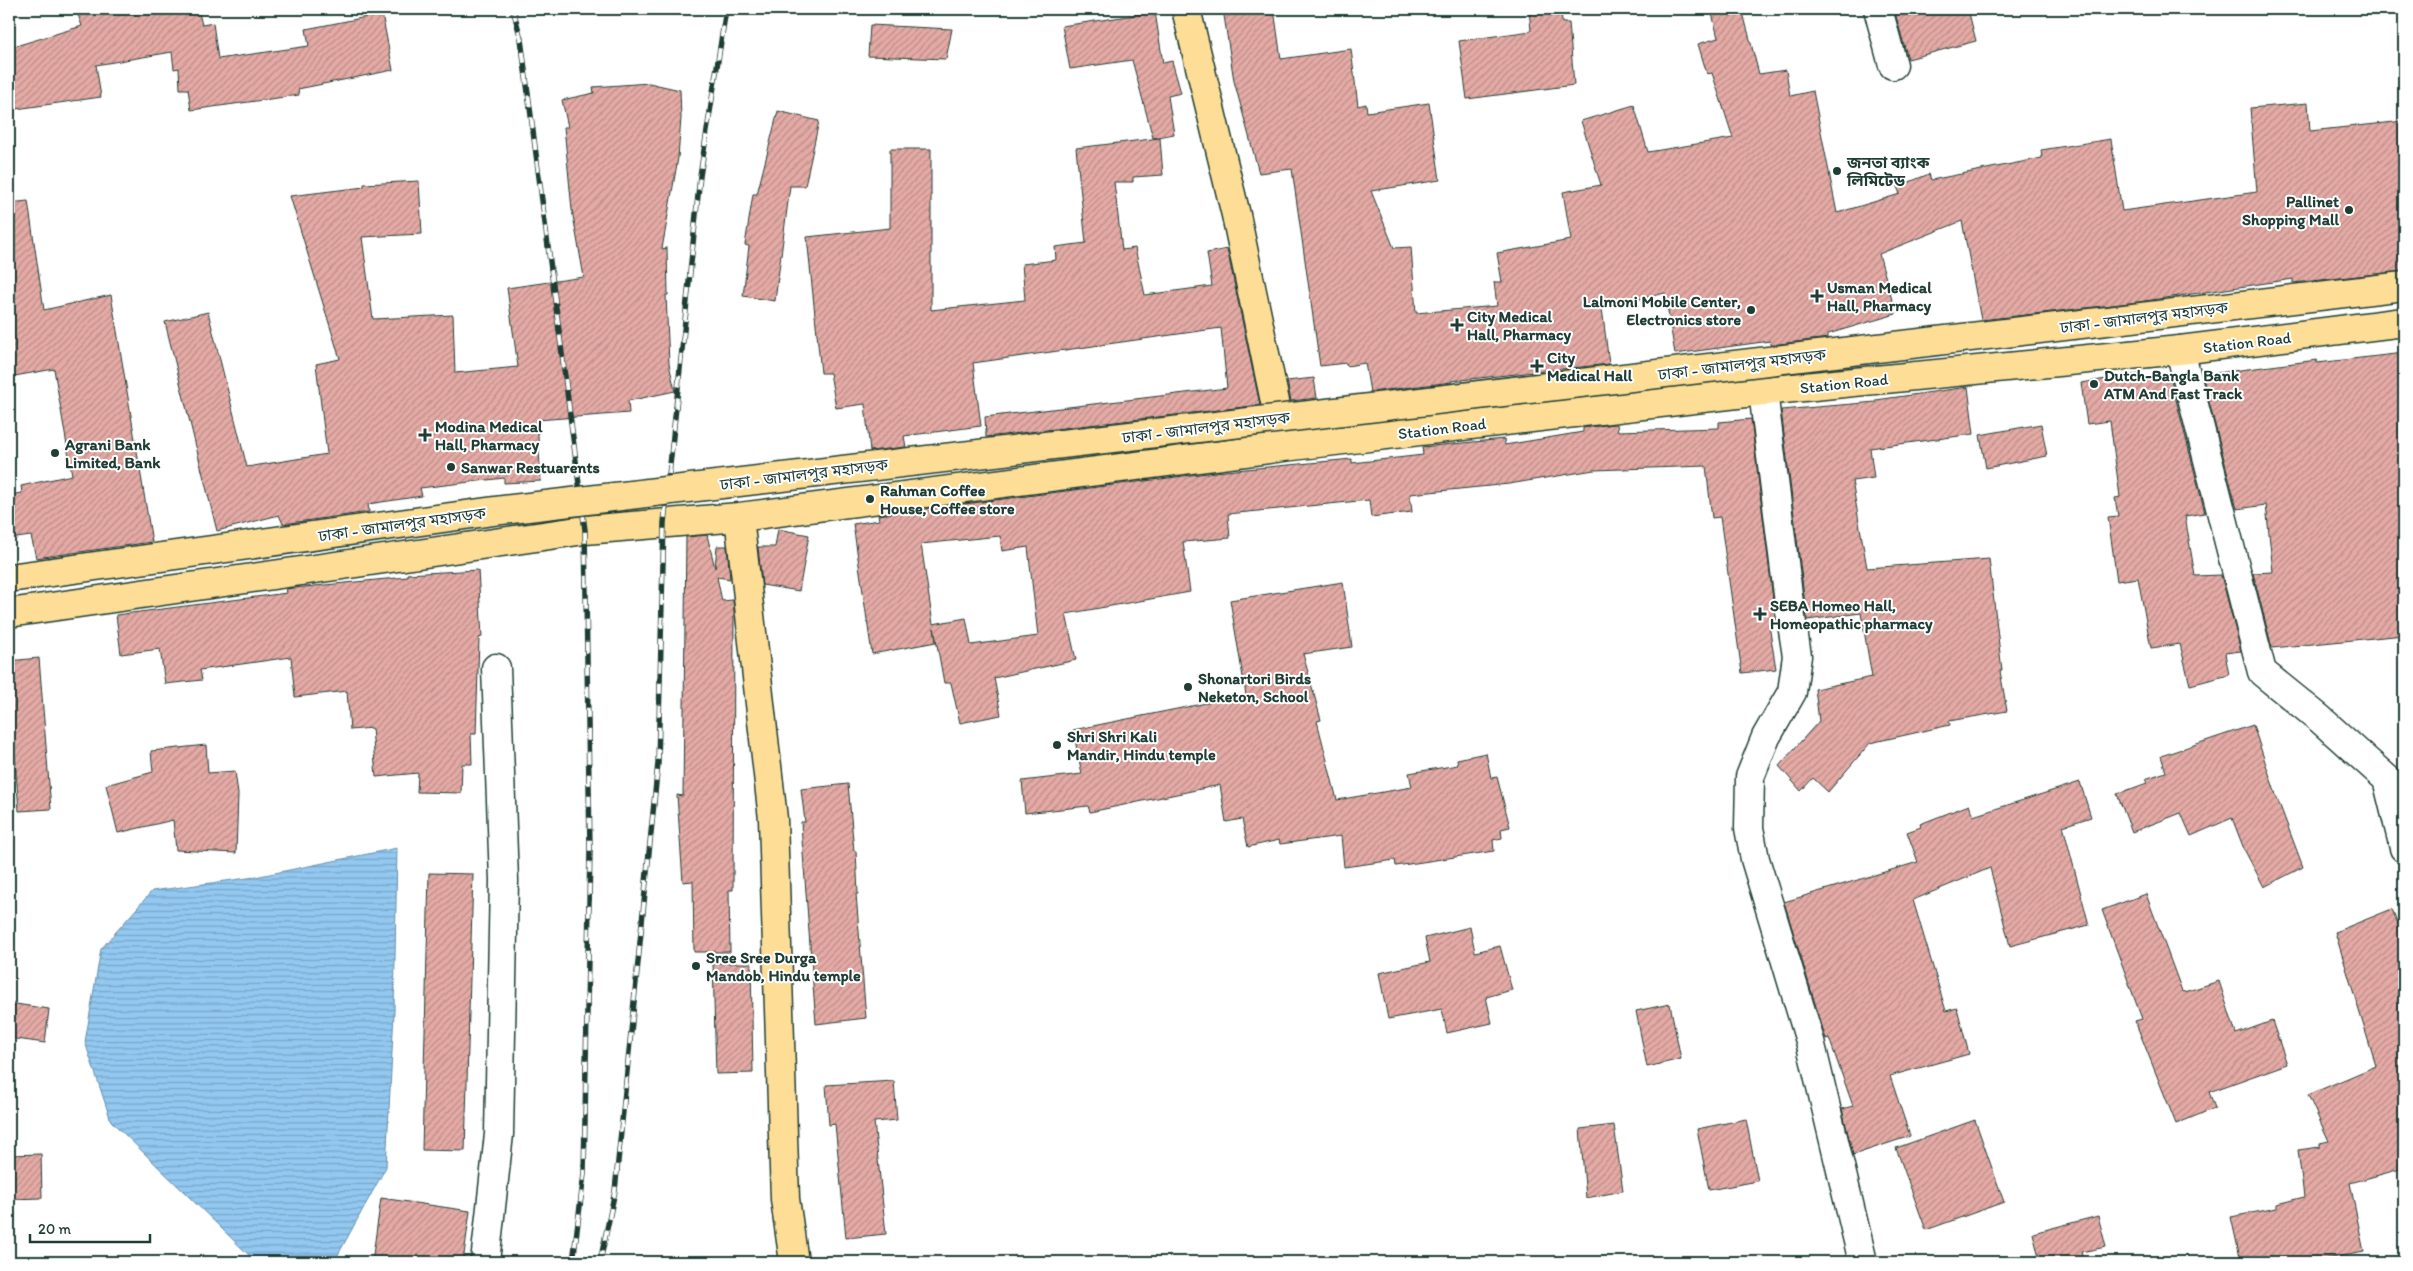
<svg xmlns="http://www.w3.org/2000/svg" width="2413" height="1271" font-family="Itim,'Noto Sans Bengali',sans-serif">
<defs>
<pattern id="water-rules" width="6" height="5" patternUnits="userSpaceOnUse" patternTransform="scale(1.25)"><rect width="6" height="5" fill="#93c8f1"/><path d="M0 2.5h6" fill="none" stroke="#77a4c4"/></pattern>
<pattern id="building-hatch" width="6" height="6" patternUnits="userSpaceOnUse" patternTransform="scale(1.25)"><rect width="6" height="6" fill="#e5aaa5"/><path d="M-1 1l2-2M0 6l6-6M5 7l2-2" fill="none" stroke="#b98c87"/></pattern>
</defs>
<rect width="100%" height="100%" fill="#fff"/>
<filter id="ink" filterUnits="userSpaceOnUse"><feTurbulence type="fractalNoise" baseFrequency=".02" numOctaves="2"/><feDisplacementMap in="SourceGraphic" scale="10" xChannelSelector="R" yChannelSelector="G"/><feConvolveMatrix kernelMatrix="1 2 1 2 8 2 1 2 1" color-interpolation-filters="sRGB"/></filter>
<g filter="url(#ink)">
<path fill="url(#water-rules)" stroke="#6590a5" d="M397 848 394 1013 386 1167 334 1262H256L111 1121 85 1042 101 949 152 891 255 877Z"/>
<path fill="url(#building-hatch)" stroke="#1f3d34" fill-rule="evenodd" d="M76 9H198L202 25 213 23 218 59 309 46 306 29 382 14 393 70 298 89 299 95 191 110 188 89H180L179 68 174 69 172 52 96 65 101 97 9 110V48L82 26Z
M1223 9H1274L1281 59 1351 49 1358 106 1366 104 1367 112 1429 103 1440 180 1371 191 1394 248 1411 247 1416 313 1497 306 1494 282H1502L1497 253 1571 240 1563 192 1601 185 1581 121 1634 105 1648 152 1733 138 1712 73 1707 74 1698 44 1718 38 1711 9H1742L1759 74 1786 70 1790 96 1813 91 1837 213 1900 194 1897 187 1929 174 1931 180 2042 158 2041 150 2111 139 2122 211 2257 192 2250 108 2308 103 2310 131 2404 121V271L2293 283V279L2138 302 1981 320 1962 221 1879 254 1896 314 1828 334V338L1771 345 1770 341 1675 354 1665 293 1602 308 1609 364 1451 381 1452 382 1370 392 1365 363 1347 366 1346 363 1320 366 1292 169 1259 173 1234 81Z
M1529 9H1561L1562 23H1569L1574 85 1467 99 1459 41 1531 31Z
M1894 9H1968L1976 41 1908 59Z
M1155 12 1163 63 1172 61 1181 93 1168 96 1174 134 1153 138 1132 60 1070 69 1062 26Z
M870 25 952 29 946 59 868 56Z
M649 83 680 90 681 118 678 158 662 249 667 248 668 295H666L669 364 675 391 628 401 629 413 537 420 541 481 504 483V478L420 488 422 496 368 504 369 512 283 524 279 515 217 531 165 322 208 312 247 467 327 454 316 364 340 359 290 196 364 187V184L419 181 422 234 362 237 373 319 453 315 455 373 518 367 507 288 584 277 572 210 564 127H568L562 100 594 93 593 87Z
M778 111 819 121 805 186H790L775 301 743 296 749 246 745 245 753 194H757Z
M1160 138 1163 175 1133 177V182H1114L1122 250 1135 248 1145 295 1212 286 1207 253 1227 249 1260 405 986 437 985 417 1227 388 1221 328 973 363 981 426 904 436 906 447 870 451 865 404 836 408 830 373H821L807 237 890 228V149H931V310L1025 300 1022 264 1056 260 1055 247 1086 243 1076 148Z
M28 201 44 310 111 295 152 542 36 558 31 536 9 539V495L22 493 21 486 72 475 54 369 9 377V203Z
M2404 353V635L2272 648 2253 573 2273 572 2266 505 2237 509 2202 375 2317 360V363Z
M2139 374 2140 381 2170 376 2205 513 2185 516 2195 576 2221 575 2241 651 2225 653 2229 675 2190 685 2180 644 2151 648 2138 578 2117 581 2108 517 2118 516 2115 498 2120 497 2110 421 2087 424 2081 383Z
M1314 378 1317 398 1291 401 1287 381Z
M1968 387 1974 434 1870 448 1874 478 1852 481 1867 568 1989 559 2002 671H2000L2007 711 1949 721 1950 725 1870 743 1828 792 1813 778 1801 791 1779 766 1819 721 1815 689 1872 677 1861 613 1807 620 1781 410 1876 402V400Z
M1751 419 1776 624 1769 625 1776 669 1742 673 1720 517 1712 518 1706 466 1594 470 1509 484 1410 494 1412 512 1371 517 1369 500 1228 514 1230 538 1183 542 1190 592 1066 614 1076 660 994 678 1001 715 960 723 951 683H944L934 628 936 642 872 654 853 524 879 520 878 515 1215 472 1352 459V463L1423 455 1422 447 1504 439 1505 445 1583 432V428L1614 424H1617L1618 431 1719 428V422ZM1000 536 1002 551 1028 547 1038 636 971 645 966 618 933 624 921 544Z
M2041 424 2047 456 1986 468 1980 435Z
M778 529 809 535 799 591 762 585 758 547H775Z
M707 535 715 568 717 546H727L730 579 717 577 722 601 733 600 734 609 733 890H729L730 952H694L693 881 683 882 677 795 683 796 686 537Z
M478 570 482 637 479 638 476 734H471L472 764H462L461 793 417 792 418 773 376 777 372 728 350 730 347 691 295 697 291 657 200 670 202 680 165 684 160 649 121 654 116 615 287 593 286 589 294 588 407 577V574Z
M1343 582 1352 647 1303 654 1321 720 1317 721 1337 800 1412 787 1409 773 1458 765 1457 759 1486 753 1491 778 1497 777 1510 827 1501 829 1502 838 1493 840 1494 851 1396 866 1395 860 1344 867 1341 836 1280 844 1279 840 1248 847 1242 819 1226 822 1220 785 1090 812 1088 806 1025 813 1022 781 1082 774 1073 730 1246 695 1230 600Z
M39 658 51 809 19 811 14 746H9V661Z
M2253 725 2276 795 2303 867 2264 887 2244 849 2232 818 2191 836 2181 813 2132 832 2117 794 2147 783 2145 779 2166 772 2161 756Z
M206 745 208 773 235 771 238 794 236 853 176 850 173 820 118 833 106 785 153 772 151 751Z
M2080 782 2091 817 2063 826 2089 925 2010 946 1990 868 1913 900 1946 1011 1957 1008 1969 1054 1890 1076 1910 1136 1853 1155 1842 1109 1853 1106 1829 1038 1826 1039 1784 902 1918 862 1907 832 1921 827 1920 824 1969 805 1973 816Z
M848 784 854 851H856L858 894H856L866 1018 816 1024 802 840 801 822H805L801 789Z
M429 873 473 874 465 1151 422 1150Z
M2146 894 2182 991 2185 992 2219 981 2236 1034 2272 1021 2287 1064 2209 1092 2215 1108 2176 1124 2135 1021 2142 1019 2102 910Z
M2392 909 2404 939V1168L2350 1183 2364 1252 2311 1262H2241L2231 1217 2277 1208V1204L2304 1197 2298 1150 2320 1147V1143L2329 1141 2308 1095 2376 1066 2335 932Z
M1470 927 1475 952 1500 946 1512 990 1486 997 1492 1023 1447 1033 1442 1009 1388 1019 1379 973 1430 962 1425 938Z
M713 963H751L753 1073 716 1074Z
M9 1003 49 1009 45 1043 9 1038Z
M1670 1004 1681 1059 1647 1067 1636 1011Z
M894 1081 897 1120 874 1122 886 1234 846 1238 835 1124 829 1125 826 1085Z
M1746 1119 1758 1181 1709 1190 1697 1129Z
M1975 1120 2004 1202 1926 1230 1896 1148Z
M1614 1125 1623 1191 1586 1198 1580 1129Z
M41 1154 42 1198 9 1199V1155Z
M381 1198 470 1211 463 1262H372Z
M2098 1216 2106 1247 2081 1252 2084 1262H2040L2033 1233Z"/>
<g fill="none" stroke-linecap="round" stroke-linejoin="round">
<g stroke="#1f3d34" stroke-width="31">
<path id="street" d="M1878 9 1893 65
M2180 350 2262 672 2320 719 2387 779 2404 848
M1763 391 1790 611 1797 656 1792 692 1766 737 1750 777 1749 828 1755 859 1810 1041 1863 1262
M485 1262 499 1134 504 880 496 668"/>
</g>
<g stroke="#1f3d34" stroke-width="31">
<path id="primary" d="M1186 9 1236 215 1283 440
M739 517 773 819 785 1199 794 1262
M9 613 585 530 739 517 1284 447 1763 391 2180 350 2404 322"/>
</g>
<use href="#street" stroke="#fff" stroke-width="28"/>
<use href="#primary" stroke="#fede96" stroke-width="28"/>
<g stroke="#1f3d34" stroke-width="5.5">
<path id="rail" d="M513 9 521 39 585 530 590 849 584 1174 573 1262
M600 1262 615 1191 658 763 664 523 700 176 726 9"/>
</g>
<use href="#rail" stroke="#fff" stroke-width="4" stroke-dasharray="11" stroke-linecap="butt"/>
<g stroke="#1f3d34" stroke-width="31" stroke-linecap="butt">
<path id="highway-bridge" d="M9 578 494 511 2404 286"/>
</g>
<use href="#highway-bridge" stroke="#fede96" stroke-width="28"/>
</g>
</g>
<g fill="#1f3d34" stroke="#fff" stroke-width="2">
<circle cx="1837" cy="171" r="5"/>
<circle cx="2349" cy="210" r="5"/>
<path d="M1814.5 288.5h5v5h5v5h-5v5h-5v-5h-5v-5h5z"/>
<circle cx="1751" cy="310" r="5"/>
<path d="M1454.5 317.5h5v5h5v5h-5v5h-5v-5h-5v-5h5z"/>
<path d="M1534.5 358.5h5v5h5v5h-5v5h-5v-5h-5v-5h5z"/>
<circle cx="2094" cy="384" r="5"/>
<path d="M422.5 427.5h5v5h5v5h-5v5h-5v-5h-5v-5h5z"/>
<circle cx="55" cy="453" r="5"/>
<circle cx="451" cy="467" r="5"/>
<circle cx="870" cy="499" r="5"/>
<path d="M1757.5 606.5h5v5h5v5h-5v5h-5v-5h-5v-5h5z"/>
<circle cx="1188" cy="687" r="5"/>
<circle cx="1057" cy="745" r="5"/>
<circle cx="696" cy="966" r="5"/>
</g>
<g text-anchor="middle" stroke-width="4" stroke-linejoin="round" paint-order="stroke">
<g font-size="16" font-weight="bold" fill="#1f3d34" stroke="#fff" text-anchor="start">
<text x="1847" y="168">জনতা ব্যাংক<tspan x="1847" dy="18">লিমিটেড</tspan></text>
<text x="2339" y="207" text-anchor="end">Pallinet<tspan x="2339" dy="18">Shopping Mall</tspan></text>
<text x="1827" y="293">Usman Medical<tspan x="1827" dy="18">Hall, Pharmacy</tspan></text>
<text x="1741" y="307" text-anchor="end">Lalmoni Mobile Center,<tspan x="1741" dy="18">Electronics store</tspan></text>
<text x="1467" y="322">City Medical<tspan x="1467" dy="18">Hall, Pharmacy</tspan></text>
<text x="1547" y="363">City<tspan x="1547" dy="18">Medical Hall</tspan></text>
<text x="2104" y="381">Dutch-Bangla Bank<tspan x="2104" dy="18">ATM And Fast Track</tspan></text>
<text x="435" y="432">Modina Medical<tspan x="435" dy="18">Hall, Pharmacy</tspan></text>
<text x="65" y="450">Agrani Bank<tspan x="65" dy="18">Limited, Bank</tspan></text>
<text x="461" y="473">Sanwar Restuarents</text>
<text x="880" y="496">Rahman Coffee<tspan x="880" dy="18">House, Coffee store</tspan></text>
<text x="1770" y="611">SEBA Homeo Hall,<tspan x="1770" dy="18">Homeopathic pharmacy</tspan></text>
<text x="1198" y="684">Shonartori Birds<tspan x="1198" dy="18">Neketon, School</tspan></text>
<text x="1067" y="742">Shri Shri Kali<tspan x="1067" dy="18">Mandir, Hindu temple</tspan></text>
<text x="706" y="963">Sree Sree Durga<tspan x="706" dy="18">Mandob, Hindu temple</tspan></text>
</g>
<g font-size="16" fill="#1f3d34" stroke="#fff">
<text transform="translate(2144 317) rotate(-7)" y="6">ঢাকা - জামালপুর মহাসড়ক</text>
<text transform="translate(2247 342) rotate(-7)" y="6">Station Road</text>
<text transform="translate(1742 364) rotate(-7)" y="6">ঢাকা - জামালপুর মহাসড়ক</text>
<text transform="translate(1844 383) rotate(-6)" y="6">Station Road</text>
<text transform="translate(1206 427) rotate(-7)" y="6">ঢাকা - জামালপুর মহাসড়ক</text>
<text transform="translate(1442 428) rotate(-7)" y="6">Station Road</text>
<text transform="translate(804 474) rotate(-7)" y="6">ঢাকা - জামালপুর মহাসড়ক</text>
<text transform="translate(402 524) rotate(-8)" y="6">ঢাকা - জামালপুর মহাসড়ক</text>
</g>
</g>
<rect width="2413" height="1271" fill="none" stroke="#fff" stroke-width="30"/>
<rect x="15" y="15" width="2383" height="1241" fill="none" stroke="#1f3d34" stroke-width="2" filter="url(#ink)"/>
<path d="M30 1234v8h120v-8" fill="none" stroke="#1f3d34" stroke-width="2.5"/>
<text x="38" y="1234" font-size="15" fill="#1f3d34" stroke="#ffffff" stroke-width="4" paint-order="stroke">20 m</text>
</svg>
